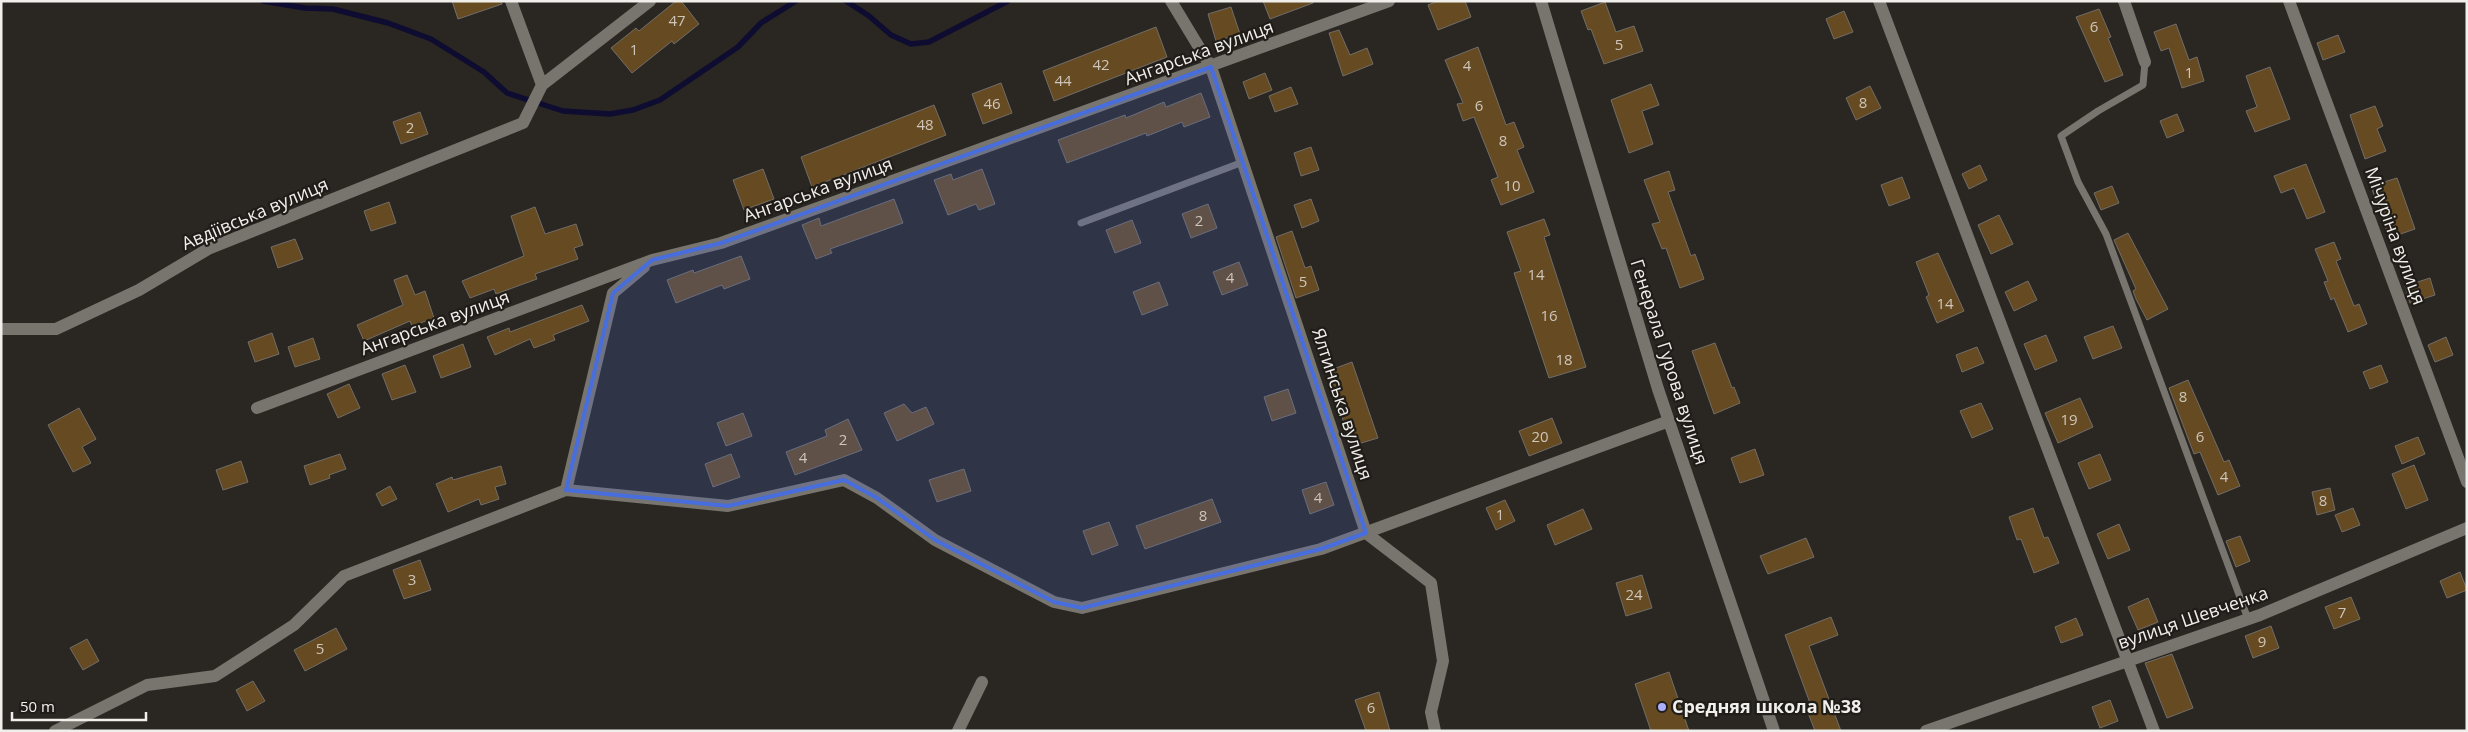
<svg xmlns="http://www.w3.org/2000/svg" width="2468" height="732" font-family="'Open Sans',sans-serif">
<rect width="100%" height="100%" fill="#2a2622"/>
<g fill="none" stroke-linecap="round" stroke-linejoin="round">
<path stroke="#0e0c30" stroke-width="5.5" d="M263 1 305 8 333 9 388 23 431 39 484 72 507 93 563 111 610 114 633 110 660 100 738 47 761 23 796 1
M846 1 869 16 891 35 911 44 929 42 1008 1"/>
</g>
<path fill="#664a22" stroke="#716d68" d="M452 1H501L502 4 458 19Z
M676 1H681L699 24 674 44 672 41 632 73 611 48 636 28 639 31Z
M1263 1H1313V3L1270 19Z
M1438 1H1465L1471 17 1438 30 1428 5Z
M1605 2 1616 32 1634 26 1643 51 1604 64 1591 29 1588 30 1581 11Z
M1231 7 1240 34 1216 41 1208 14Z
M2099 9 2111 37 2108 38 2123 75 2105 82 2076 17Z
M1844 11 1853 32 1834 39 1826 19Z
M2176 24 2189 60 2197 57 2204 81 2182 88 2169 48 2161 51 2154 32Z
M1156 27 1167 57 1054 101 1043 71Z
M1339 30 1350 55 1367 48 1373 64 1343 76 1329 33Z
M2338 35 2345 52 2323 60 2317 43Z
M1478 47 1506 125 1514 122 1524 147 1517 150 1534 192 1501 205 1491 180 1498 177 1474 117 1463 121 1457 104 1463 103 1445 60Z
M2270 67 2290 119 2255 132 2246 111 2257 107 2246 76Z
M1265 73 1272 90 1249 99 1243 82Z
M1001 83 1012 113 983 124 972 94Z
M1651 84 1659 105 1642 111 1653 144 1629 153 1611 100Z
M1870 86 1881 108 1856 120 1846 98Z
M1291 87 1298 104 1275 112 1269 96Z
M1201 93 1210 117 1184 127 1182 122 1147 136 1146 133 1067 163 1058 140 1125 115 1126 118 1164 102 1166 107Z
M934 105 946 135 812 187 801 157Z
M2375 106 2383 126 2377 129 2386 151 2365 159 2350 115Z
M420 112 428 134 401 144 393 122Z
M2177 114 2184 131 2167 138 2160 121Z
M1311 147 1319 170 1301 176 1294 153Z
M2306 164 2325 212 2307 219 2294 188 2281 193 2274 176Z
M1980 165 1987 180 1969 189 1962 174Z
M763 169 774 199 744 210 733 180Z
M982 169 995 204 979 210 976 204 948 215 934 180 951 174 953 180Z
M1669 171 1675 190 1668 192 1691 256 1695 254 1704 279 1680 288 1666 248 1662 249 1652 224 1660 222 1644 180Z
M1902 177 1910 198 1889 206 1881 185Z
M2397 178 2415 229 2389 238 2371 186Z
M2112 186 2119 203 2101 210 2094 193Z
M894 199 903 223 830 249 832 253 816 259 802 225 819 218 821 226Z
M1311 199 1319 221 1302 228 1294 205Z
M389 202 396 223 371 231 364 211Z
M1208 204 1217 228 1191 238 1182 214Z
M535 207 545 234 576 224 583 245 574 248 578 259 535 274 537 279 496 294 494 289 470 298 462 281 524 256 511 216Z
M1999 215 2013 244 1991 254 1978 225Z
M1544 219 1550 235 1544 237 1586 367 1549 378 1514 273 1521 271 1507 232Z
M1132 220 1141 243 1115 253 1106 230Z
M1292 231 1305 268 1311 266 1319 290 1296 298 1276 237Z
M2128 233 2168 309 2147 320 2136 299 2133 291 2136 289 2114 240Z
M295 239 303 259 278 268 271 247Z
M2334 242 2341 259 2336 261 2354 306 2359 304 2367 324 2348 332 2334 298 2331 300 2324 282 2328 281 2315 249Z
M1938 253 1964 311 1937 323 1926 297 1929 295 1916 262Z
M741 256 750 279 724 289 722 285 676 303 667 280 693 270 694 273Z
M1239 262 1248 285 1222 295 1213 272Z
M407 275 415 295 425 291 434 318 412 326 410 321 364 341 357 325 403 305 394 280Z
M2430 278 2435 295 2410 303 2405 286Z
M2028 281 2037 300 2014 311 2005 292Z
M1159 282 1168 305 1142 315 1133 292Z
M582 305 589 321 553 335 555 340 534 348 530 339 495 355 487 337 509 328 510 332Z
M2113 326 2122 348 2093 359 2084 337Z
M272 333 279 354 255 362 248 342Z
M2046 335 2057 361 2035 370 2024 344Z
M2446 337 2453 355 2435 362 2428 345Z
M313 338 320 359 295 367 288 347Z
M1715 343 1732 388 1734 387 1740 403 1714 414 1692 351Z
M463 344 471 367 441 378 433 356Z
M1977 347 1984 363 1962 372 1956 355Z
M1352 362 1378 438 1351 446 1328 371Z
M405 365 416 392 392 400 382 374Z
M2381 365 2388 382 2370 389 2363 372Z
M2188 380 2224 462 2229 460 2240 486 2218 495 2200 452 2194 454 2169 388Z
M349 384 360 408 338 418 327 394Z
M1288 389 1296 413 1272 421 1264 397Z
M2080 398 2093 427 2058 443 2045 413Z
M1981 403 1993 429 1972 438 1960 411Z
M904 404 912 413 926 407 934 424 897 441 884 413Z
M79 408 96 439 82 447 91 463 73 472 48 425Z
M743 413 752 436 726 446 717 423Z
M1552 418 1562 443 1529 456 1519 431Z
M848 419 862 450 795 475 786 452 827 436 825 430Z
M2418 437 2425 454 2402 464 2395 446Z
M1755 449 1764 475 1740 483 1731 458Z
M340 454 346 469 329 475 330 478 310 485 304 466Z
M731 454 740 477 713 487 705 464Z
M2100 454 2111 480 2089 489 2078 463Z
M241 461 248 482 223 490 216 470Z
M2414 465 2428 500 2406 509 2392 474Z
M501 466 506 484 495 487 499 499 481 505 479 499 448 512 436 484 452 477 453 480Z
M964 469 971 491 937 502 929 480Z
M1326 482 1334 505 1310 514 1302 490Z
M390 486 397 499 382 506 376 494Z
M2330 488 2335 510 2317 515 2312 492Z
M1212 499 1221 522 1145 549 1136 526Z
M1505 500 1515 521 1496 530 1486 508Z
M2033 508 2044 538 2048 537 2059 563 2034 573 2021 539 2017 540 2009 517Z
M2353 508 2360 525 2342 532 2335 515Z
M1583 509 1592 529 1555 545 1547 525Z
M1109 522 1118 545 1092 555 1083 531Z
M2119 524 2130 550 2108 559 2097 534Z
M2240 536 2250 561 2236 567 2226 541Z
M1806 538 1814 557 1768 574 1760 556Z
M420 560 431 590 404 599 393 570Z
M2460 572 2467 590 2447 598 2440 581Z
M1642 575 1652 608 1626 616 1616 583Z
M2351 597 2360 619 2334 629 2325 607Z
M2148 598 2158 622 2138 630 2128 607Z
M1831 617 1838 635 1809 646 1841 731H1815L1805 705 1810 703 1785 635Z
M2076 618 2083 635 2061 643 2055 627Z
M2271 626 2279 648 2253 658 2245 636Z
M336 628 347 649 305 671 294 650Z
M87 639 99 661 83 670 70 648Z
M2172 654 2193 708 2167 718 2145 663Z
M1669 672 1689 731H1651L1635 684Z
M253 681 265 701 247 711 236 690Z
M1379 692 1390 731H1366L1355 700Z
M2110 700 2118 721 2100 728 2092 707Z"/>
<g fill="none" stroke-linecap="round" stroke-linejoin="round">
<path stroke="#78746e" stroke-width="7" d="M2145 62 2143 85 2098 111 2061 136 2078 182 2106 234 2248 619
M1081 223 1243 162"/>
<path stroke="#78746e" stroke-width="12" d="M1171 1 1211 67 1366 533 1431 583 1443 661 1431 712 1435 731
M1541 1 1658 389 1774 731
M1879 1 2154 731
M2124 1 2145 62
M2289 1 2467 482
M542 85 650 1
M1 329H56L139 290 208 249 523 123 542 85 511 1
M257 408 652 260 721 243 1389 1
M566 490 728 506 844 480 877 498 935 540 1054 602 1082 608 1321 549 1669 421
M55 731 147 685 215 676 294 625 344 576 566 490 613 293 644 267
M958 731 982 682
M1926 731 2260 615 2467 528"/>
</g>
<path fill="#476edc" fill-opacity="0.2" stroke="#476edc" stroke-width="4" stroke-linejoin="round" d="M1211 67 1366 533 1321 549 1082 608 1054 602 935 540 877 498 844 480 728 506 566 490 613 293 652 260 721 243Z"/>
<circle fill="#aab0fc" stroke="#201d19" stroke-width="2" cx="1662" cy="707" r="5"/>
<g text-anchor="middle" stroke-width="4.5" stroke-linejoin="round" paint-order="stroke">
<g font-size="15" fill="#cec6ba">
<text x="677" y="26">47</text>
<text x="2094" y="32">6</text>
<text x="1619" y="50">5</text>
<text x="634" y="55">1</text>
<text x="1101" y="70">42</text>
<text x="1467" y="71">4</text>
<text x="2189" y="78">1</text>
<text x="1063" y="86">44</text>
<text x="1863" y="108">8</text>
<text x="992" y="109">46</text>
<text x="1479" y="111">6</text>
<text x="925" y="130">48</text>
<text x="410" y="133">2</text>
<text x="1503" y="146">8</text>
<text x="1512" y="191">10</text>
<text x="1199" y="226">2</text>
<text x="1536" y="280">14</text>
<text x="1230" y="283">4</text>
<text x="1303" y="287">5</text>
<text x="1945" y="309">14</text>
<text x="1549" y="321">16</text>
<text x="1564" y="365">18</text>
<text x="2183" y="402">8</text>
<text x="2069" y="425">19</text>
<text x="1540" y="442">20</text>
<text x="2200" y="442">6</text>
<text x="843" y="445">2</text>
<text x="803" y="463">4</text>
<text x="2224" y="482">4</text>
<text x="1318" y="503">4</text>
<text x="2323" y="506">8</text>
<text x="1500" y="520">1</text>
<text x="1203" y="521">8</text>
<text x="412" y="585">3</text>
<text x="1634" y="600">24</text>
<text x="2342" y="618">7</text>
<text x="2262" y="647">9</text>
<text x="320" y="654">5</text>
<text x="1371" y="713">6</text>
</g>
<g font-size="18" fill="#f1efec" stroke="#201d19">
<text transform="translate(1199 53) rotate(-20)" y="6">Ангарська вулиця</text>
<text transform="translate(818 190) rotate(-20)" y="6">Ангарська вулиця</text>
<text transform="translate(255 214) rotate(-23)" y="6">Авдіївська вулиця</text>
<text transform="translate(2395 236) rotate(70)" y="6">Мічуріна вулиця</text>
<text transform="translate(435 323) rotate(-20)" y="6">Ангарська вулиця</text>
<text transform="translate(1669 362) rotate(72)" y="6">Генерала Гурова вулиця</text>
<text transform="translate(1342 404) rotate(72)" y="6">Ялтинська вулиця</text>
<text transform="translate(2193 618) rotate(-19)" y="6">вулиця Шевченка</text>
</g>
<g font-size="18" font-weight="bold" fill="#f1efec" stroke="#201d19" text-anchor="start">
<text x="1672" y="713">Средняя школа №38</text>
</g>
</g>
<rect width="2468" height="732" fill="none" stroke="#f1efec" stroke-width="5"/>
<path d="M12 712v8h134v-8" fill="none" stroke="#f1efec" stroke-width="2.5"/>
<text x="20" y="712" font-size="15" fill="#f1efec" stroke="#201d19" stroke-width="4" paint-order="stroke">50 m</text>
</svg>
